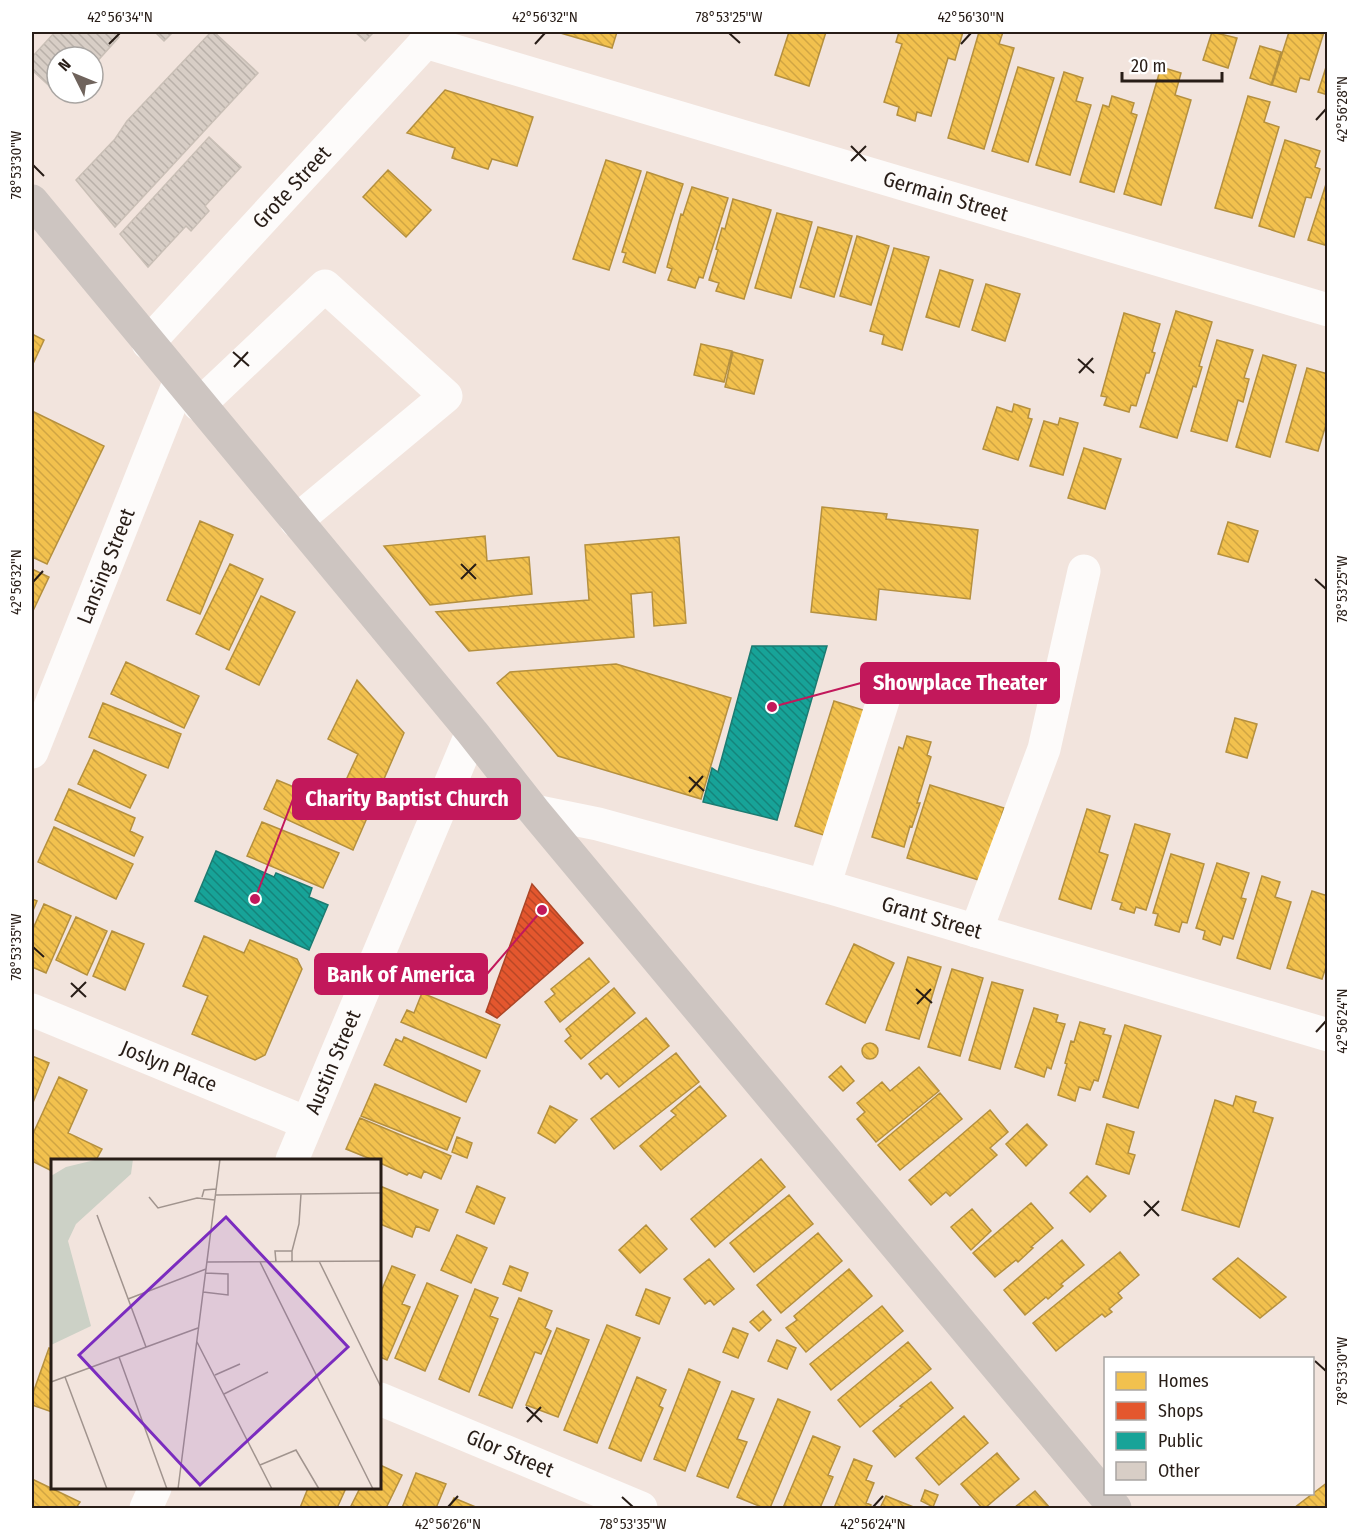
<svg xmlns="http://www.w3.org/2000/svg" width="1359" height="1540" font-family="'Fira Sans Condensed',sans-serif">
<defs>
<pattern id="homes-back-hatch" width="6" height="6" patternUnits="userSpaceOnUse" patternTransform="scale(1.5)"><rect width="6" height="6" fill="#f2c14e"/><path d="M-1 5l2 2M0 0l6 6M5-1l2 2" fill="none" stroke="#d0a543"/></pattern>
<pattern id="shops-back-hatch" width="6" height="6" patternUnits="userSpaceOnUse" patternTransform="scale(1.5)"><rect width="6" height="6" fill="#e4572e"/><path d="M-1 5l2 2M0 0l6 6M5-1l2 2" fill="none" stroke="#b94726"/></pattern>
<pattern id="public-back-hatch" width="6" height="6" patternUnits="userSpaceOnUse" patternTransform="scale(1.5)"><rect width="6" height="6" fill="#17a398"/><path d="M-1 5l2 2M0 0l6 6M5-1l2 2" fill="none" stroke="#15847b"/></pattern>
<pattern id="building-back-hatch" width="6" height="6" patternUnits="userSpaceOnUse" patternTransform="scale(1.5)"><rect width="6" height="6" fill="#d8cec6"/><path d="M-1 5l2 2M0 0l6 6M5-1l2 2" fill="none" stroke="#b9b0a9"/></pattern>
</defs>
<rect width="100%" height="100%" fill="#f2e4dd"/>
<path fill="url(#homes-back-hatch)" stroke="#b5903e" stroke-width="1.5" d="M557 32H617L612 48Z
M789 32H826L809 86 775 75Z
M899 32H963L955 60 948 58 931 116 917 112 915 121 897 115 899 107 884 102 902 44 896 42Z
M979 32H1003L999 44 1014 48 984 149 948 138Z
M1212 32 1237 38 1228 68 1203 60Z
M1289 32H1324L1309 80 1300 78 1296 92 1272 85Z
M1260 46 1281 52 1271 85 1250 78Z
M1328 61V95L1318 92Z
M1018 67 1054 78 1028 162 992 151Z
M1161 67 1181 73 1175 95 1191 100 1161 205 1124 194Z
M1064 72 1083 78 1076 101 1091 105 1070 175 1036 165Z
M445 90 533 117 517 166 492 159 488 169 452 158 455 148 407 133Z
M1112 96 1134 103 1131 113 1137 115 1114 192 1080 182 1103 105 1109 107Z
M1248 96 1270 102 1264 122 1279 127 1252 218 1215 208Z
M1285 140 1320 151 1315 167 1320 169 1311 198 1306 197 1294 237 1259 226Z
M606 160 641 171 609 270 573 259Z
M388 170 431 210 406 237 363 197Z
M647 172 683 184 655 273 623 262 626 253 622 252Z
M1328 178V246L1308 240Z
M692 187 728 198 703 278 699 277 695 288 668 280 672 269 667 267 681 214 683 215Z
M733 199 771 210 744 299 716 291 719 283 709 280 718 250 716 249 722 228 725 229Z
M777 213 812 222 791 298 755 288Z
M818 227 852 236 834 297 800 287Z
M857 236 889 246 871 305 840 296Z
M894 248 929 257 902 350 882 344 884 335 870 331Z
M940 270 973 280 959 327 926 317Z
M986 284 1020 294 1005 341 972 330Z
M1176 311 1212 322 1199 366 1202 367 1196 387 1193 386 1177 438 1140 427Z
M1124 313 1160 324 1152 352 1155 353 1149 373H1146L1136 406 1131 405 1129 412 1104 405 1107 397 1101 396Z
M32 334 44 340 32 366Z
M1217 340 1253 350 1244 378 1249 379 1243 402 1238 400 1227 441 1191 431Z
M701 344 732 351 724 382 694 375Z
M733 352 763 360 754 394 725 387Z
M1263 355 1296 365 1270 457 1236 447Z
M1307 368 1328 374V418L1318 451 1286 442Z
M1014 404 1030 409 1028 418 1032 419 1018 460 983 449 997 407 1012 412Z
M32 411 104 446 47 564 32 557Z
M1060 418 1078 423 1063 475 1030 466 1044 421 1058 425Z
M1084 448 1121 459 1105 509 1068 498Z
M822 507 887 514 886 519 978 530 970 599 879 589 876 620 811 612Z
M200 521 233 535 200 614 167 600Z
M1228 522 1258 531 1248 562 1218 554Z
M485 536 487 561 529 557 532 594 430 605 384 546Z
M679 537 686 623 654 626 652 592 631 594 634 637 469 651 436 612 589 600 585 545Z
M230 564 263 579 229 650 196 634Z
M32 569 49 577 32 613Z
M261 596 295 612 259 685 226 669Z
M126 662 199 696 184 728 111 694Z
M616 664 731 698 701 799 558 756 497 683 510 672Z
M357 680 404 733 353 850 264 809 277 780 335 804 358 754 328 739Z
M834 701 866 711 827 836 795 826Z
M103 703 181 734 168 768 89 737Z
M1235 718 1257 724 1247 758 1226 752Z
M907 736 931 742 927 755 931 757 917 803H920L912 827 910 826 904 847 872 837 899 747 903 749Z
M94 750 146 775 130 808 78 784Z
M930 785 1004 808 982 881 907 858Z
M69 789 135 818 130 831 143 837 134 856 55 820Z
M1087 809 1110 816 1099 852 1108 855 1091 909 1059 899Z
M262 822 339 853 323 888 247 856Z
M1135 824 1170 834 1146 910 1136 907 1134 913 1120 909 1122 903 1112 900Z
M54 827 133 864 116 899 38 862Z
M1171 854 1204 864 1187 923 1182 922 1179 932 1155 925 1158 914 1153 913Z
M1217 863 1249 873 1241 898 1246 899 1233 939 1223 936 1220 945 1203 939 1205 931 1196 928Z
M1262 876 1280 882 1275 897 1291 902 1270 969 1237 958Z
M1312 891 1328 896V961L1322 979 1287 968Z
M32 899 37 901 32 913Z
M44 904 71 916 46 973 32 967V931Z
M76 917 107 931 87 975 56 960Z
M112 931 144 944 125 990 93 976Z
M204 936 244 953 250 940 297 959 302 969 265 1055 255 1060 192 1034 208 996 183 986Z
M854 944 894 963 865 1023 826 1004Z
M908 957 941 967 919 1039 886 1030Z
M589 958 609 982 560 1022 545 1002 555 994 551 989Z
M952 969 983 978 960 1056 928 1047Z
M992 982 1023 990 1000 1069 969 1060Z
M614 988 635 1013 581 1059 565 1041 571 1036 566 1029Z
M422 993 500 1025 486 1058 401 1022 407 1010 414 1013Z
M1034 1008 1058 1015 1056 1022 1065 1024 1051 1069 1047 1067 1044 1077 1015 1067Z
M646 1018 669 1046 619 1087 607 1073 601 1079 589 1064Z
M1080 1022 1105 1029 1103 1034 1111 1036 1098 1081 1094 1080 1090 1090 1079 1087 1075 1101 1058 1095 1067 1064 1065 1063 1071 1041 1074 1042Z
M1125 1025 1161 1036 1138 1108 1103 1097Z
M404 1037 480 1071 466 1102 384 1065 396 1039 402 1042Z
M862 1051a8 8 0 1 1 16 0a8 8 0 1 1-16 0Z
M676 1053 699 1082 614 1149 591 1119Z
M32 1056 49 1063 32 1105Z
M841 1066 854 1081 843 1091 829 1077Z
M919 1067 939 1091 876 1142 857 1119 865 1112 857 1103 882 1082 890 1091Z
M59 1077 87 1090 68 1133 102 1149 96 1160H52V1171L32 1161V1136Z
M375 1084 460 1118 447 1150 361 1116Z
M700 1086 726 1116 661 1170 640 1146 676 1115 671 1111Z
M940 1093 962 1119 900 1170 878 1145Z
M1236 1096 1256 1102 1253 1112 1273 1118 1239 1227 1182 1210 1215 1100 1233 1106Z
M550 1106 577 1120 555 1143 538 1133Z
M990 1110 1008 1132 990 1148 997 1155 950 1196 946 1192 931 1205 909 1180Z
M360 1118 451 1156 441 1179 424 1171 421 1178 409 1173 407 1175 380 1163V1160H373L346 1149Z
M1027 1124 1047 1145 1026 1166 1006 1144Z
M1107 1124 1134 1132 1128 1153 1135 1155 1129 1174 1096 1164Z
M457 1137 472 1143 467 1158 452 1152Z
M761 1159 785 1187 715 1247 691 1219Z
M1087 1176 1106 1196 1090 1212 1070 1193Z
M380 1186 438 1210 429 1231 416 1226 412 1237 380 1224Z
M477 1186 505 1198 494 1224 466 1212Z
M789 1195 813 1224 754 1272 730 1243Z
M1031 1203 1053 1228 1031 1247 1033 1248 1018 1262 1016 1260 995 1277 973 1253Z
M972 1209 991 1231 971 1250 951 1227Z
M646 1225 667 1249 640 1273 619 1250Z
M818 1233 842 1261 781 1313 757 1285Z
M457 1235 487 1248 471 1283 441 1270Z
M1062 1240 1084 1265 1061 1284 1063 1286 1048 1299 1046 1297 1025 1315 1004 1290Z
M1120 1252 1139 1275 1118 1293 1122 1298 1109 1309 1112 1312 1105 1317 1102 1314 1056 1351 1033 1323Z
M1238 1258 1286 1297 1260 1318 1213 1279Z
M709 1259 734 1289 714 1305 710 1300 705 1304 684 1279Z
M392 1266 415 1275 402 1304 410 1307 387 1360 380 1357V1294Z
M510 1266 528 1273 521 1291 503 1284Z
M849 1269 872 1296 806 1352 786 1328 797 1320 794 1316Z
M427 1283 458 1296 425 1371 395 1358Z
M475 1289 498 1298 490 1316 498 1319 469 1392 439 1379Z
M646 1289 670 1298 659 1324 636 1315Z
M519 1298 552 1311 545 1328 551 1331 541 1354 535 1352 512 1408 479 1395Z
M882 1306 903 1331 831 1390 810 1364Z
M763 1311 771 1320 759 1331 750 1322Z
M607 1325 640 1338 597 1443 564 1430Z
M557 1328 589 1340 558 1417 526 1405Z
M733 1328 748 1334 738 1358 723 1352Z
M777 1340 796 1348 787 1369 768 1361Z
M908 1342 931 1369 860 1427 838 1400Z
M49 1348 52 1349V1412L32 1405V1396Z
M689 1369 720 1382 685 1471 654 1459Z
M637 1377 666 1390 659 1406 663 1408 641 1461 609 1448Z
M931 1382 953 1408 895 1457 873 1431 902 1407 900 1406Z
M732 1391 754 1399 737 1439 747 1442 728 1488 697 1476Z
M778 1399 810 1412 770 1508H764L737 1497Z
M964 1416 988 1443 939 1485 916 1458Z
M813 1436 840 1447 828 1475 833 1477 820 1508H783Z
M997 1453 1019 1479 985 1508H982L961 1484Z
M854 1459 872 1466 866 1480 874 1483 866 1503 871 1505 870 1508H834Z
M380 1465 402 1475 386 1508H350L360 1488H380Z
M416 1473 446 1484 436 1508H402Z
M32 1479 80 1502 76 1508H32Z
M1328 1482V1508H1294Z
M308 1488H346L337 1508H300Z
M925 1490 938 1495 933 1507 921 1501Z
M1035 1491 1050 1508H1014Z
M886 1496 916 1508H880Z
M454 1498 478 1508H449Z"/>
<path fill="url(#shops-back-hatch)" stroke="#ac4627" stroke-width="1.5" d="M532 884 583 943 497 1018 486 1012Z"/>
<path fill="url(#public-back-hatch)" stroke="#1c7b71" stroke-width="1.5" d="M752 646H827L777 820 703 802 712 768 718 772Z
M216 851 274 877 276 873 312 888 309 897 328 905 309 950 195 901Z"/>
<path fill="url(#building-back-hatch)" stroke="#c9bfb6" stroke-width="1.5" d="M55 32H113L119 37 93 66V57H57V93L32 70V57Z
M155 32H173L164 41Z
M211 32H214L258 73 115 227 76 180 115 139 127 121Z
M355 32H374L365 41Z
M209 137 241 167 205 206 209 211 191 231 186 226 148 267 120 234Z"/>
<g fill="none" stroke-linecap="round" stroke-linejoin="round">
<g stroke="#fdfbfa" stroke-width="33">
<path id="s1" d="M425 42 1328 310"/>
<path id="s2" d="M148 343 435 32"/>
<path d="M199 405 325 286 446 396 296 521"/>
<path id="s3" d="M32 752 180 380"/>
<path id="s4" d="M534 811 598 824 835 889 1328 1035"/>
<path d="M824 886 888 685"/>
<path d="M976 931 1044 749 1084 571"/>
<path id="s5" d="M32 1010 307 1123"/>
<path id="s6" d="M292 1160 472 732"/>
<path id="s7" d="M380 1399 641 1508"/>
<path d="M146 1508 155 1488"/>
</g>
<path stroke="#cdc5c1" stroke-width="33" d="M32 201 472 732 534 811 1115 1508"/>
</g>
<path fill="none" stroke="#281d17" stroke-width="2" d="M729 33 740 43M109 44 120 33M535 44 545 33M961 44 971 33M1316 120 1326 109M851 146 866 161M851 161 866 146M33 165 44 176M233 352 249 366M1078 359 1094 373M234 367 248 352M1079 373 1093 358M461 564 476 579M461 579 476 564M1315 579 1326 589M33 582 43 571M689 777 704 791M689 792 703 776M33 947 44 957M71 983 86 997M916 989 932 1003M71 997 86 982M917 1004 931 989M1316 1032 1326 1021M1144 1201 1159 1216M1144 1216 1159 1201M1315 1361 1326 1371M526 1407 542 1422M527 1422 541 1407M622 1497 633 1507M448 1507 458 1496M873 1507 883 1496"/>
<g text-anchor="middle" stroke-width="6" stroke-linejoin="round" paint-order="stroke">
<g font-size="21" fill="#281d17" stroke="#fff">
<text dy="7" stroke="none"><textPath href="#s2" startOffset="212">Grote Street</textPath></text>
<text dy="7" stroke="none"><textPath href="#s1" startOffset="543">Germain Street</textPath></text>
<text dy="7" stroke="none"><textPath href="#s3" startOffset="200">Lansing Street</textPath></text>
<text dy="7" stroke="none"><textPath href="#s4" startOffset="412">Grant Street</textPath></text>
<text dy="7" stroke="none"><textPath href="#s6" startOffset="106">Austin Street</textPath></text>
<text dy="7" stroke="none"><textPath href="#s5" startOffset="148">Joslyn Place</textPath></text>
<text dy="7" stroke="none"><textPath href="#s7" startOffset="141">Glor Street</textPath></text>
</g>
</g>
<g transform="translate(51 1159)">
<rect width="330" height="330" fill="#f2e4dd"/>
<path d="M48 0H82L80 15 25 65 17 82 40 167 0 186V17L15 8Z" fill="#ccd1c6"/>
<path fill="none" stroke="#a1948e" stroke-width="1.5" d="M165 36 330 34M98 38 107 49 146 39 164 41M151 38 153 31 165 30M46 56 95 188M241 92 248 65 250 35M268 102 330 228M156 103 330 102M209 103 322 330M225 103 224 92H241V103M152 133 177 136V115L154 114M77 140 155 110M146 183 221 330M68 198 116 330M164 216 189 205M14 218 56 330M0 223 147 169M173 235 217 213M209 306 245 291 268 330M127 330 169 0"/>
<path fill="#7b2cbf" fill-opacity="0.15" stroke="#7b2cbf" stroke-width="3" d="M175 58 297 188 149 326 28 196Z"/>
<rect width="330" height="330" fill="none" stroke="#281d17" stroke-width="3"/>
</g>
<path fill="none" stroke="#c2185b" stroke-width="2" d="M772 707L861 683M255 899L293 799M542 910L487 974"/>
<g fill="#c2185b" stroke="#fff" stroke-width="2">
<circle cx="772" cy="707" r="6"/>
<circle cx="255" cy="899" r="6"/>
<circle cx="542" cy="910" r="6"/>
</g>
<g fill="#c2185b" stroke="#c2185b" stroke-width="2">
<rect x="861" y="663" width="198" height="40" rx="6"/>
<rect x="293" y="779" width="227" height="40" rx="6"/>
<rect x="315" y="954" width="172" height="40" rx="6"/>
</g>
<g font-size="22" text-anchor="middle" font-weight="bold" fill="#fff">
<text x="960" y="690">Showplace Theater</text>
<text x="407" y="806">Charity Baptist Church</text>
<text x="401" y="982">Bank of America</text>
</g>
<rect width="1359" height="1540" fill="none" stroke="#ffffff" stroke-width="66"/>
<rect x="1104" y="1357" width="210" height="138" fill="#ffffff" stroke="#a9a5a2" stroke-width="1.5"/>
<rect x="1116" y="1372" width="30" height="18" fill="#f2c14e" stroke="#a9a5a2" stroke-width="1.5"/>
<text x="1158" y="1387" font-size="18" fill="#281d17">Homes</text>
<rect x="1116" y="1402" width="30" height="18" fill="#e4572e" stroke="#a9a5a2" stroke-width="1.5"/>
<text x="1158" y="1417" font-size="18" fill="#281d17">Shops</text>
<rect x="1116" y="1432" width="30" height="18" fill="#17a398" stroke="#a9a5a2" stroke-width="1.5"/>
<text x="1158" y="1447" font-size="18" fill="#281d17">Public</text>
<rect x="1116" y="1462" width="30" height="18" fill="#d8cec6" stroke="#a9a5a2" stroke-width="1.5"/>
<text x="1158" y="1477" font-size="18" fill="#281d17">Other</text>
<g transform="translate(75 75) rotate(313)"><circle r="28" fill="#ffffff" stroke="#a9a5a2" stroke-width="1.5"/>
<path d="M0-4.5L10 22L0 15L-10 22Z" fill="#6f635c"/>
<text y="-9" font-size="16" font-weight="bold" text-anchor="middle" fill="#281d17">N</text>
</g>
<path d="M1122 72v9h100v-9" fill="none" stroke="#281d17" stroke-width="3"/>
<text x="1131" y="72" font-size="18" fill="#281d17" stroke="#ffffff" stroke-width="4.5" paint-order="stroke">20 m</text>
<rect x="33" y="33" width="1293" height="1474" fill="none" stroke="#281d17" stroke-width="2"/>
<g font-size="15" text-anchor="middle" fill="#281d17">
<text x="120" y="22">42°56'34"N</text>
<text x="545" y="22">42°56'32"N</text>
<text x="729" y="22">78°53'25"W</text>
<text x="971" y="22">42°56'30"N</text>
<text transform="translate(1342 109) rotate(-90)" y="5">42°56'28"N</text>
<text transform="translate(16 165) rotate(-90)" y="5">78°53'30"W</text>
<text transform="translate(16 582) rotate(-90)" y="5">42°56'32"N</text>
<text transform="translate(1342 589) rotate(-90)" y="5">78°53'25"W</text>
<text transform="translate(16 947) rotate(-90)" y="5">78°53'35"W</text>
<text transform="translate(1342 1021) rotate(-90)" y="5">42°56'24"N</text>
<text transform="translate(1342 1371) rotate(-90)" y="5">78°53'30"W</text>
<text x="448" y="1529">42°56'26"N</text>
<text x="633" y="1529">78°53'35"W</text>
<text x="873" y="1529">42°56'24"N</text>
</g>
</svg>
